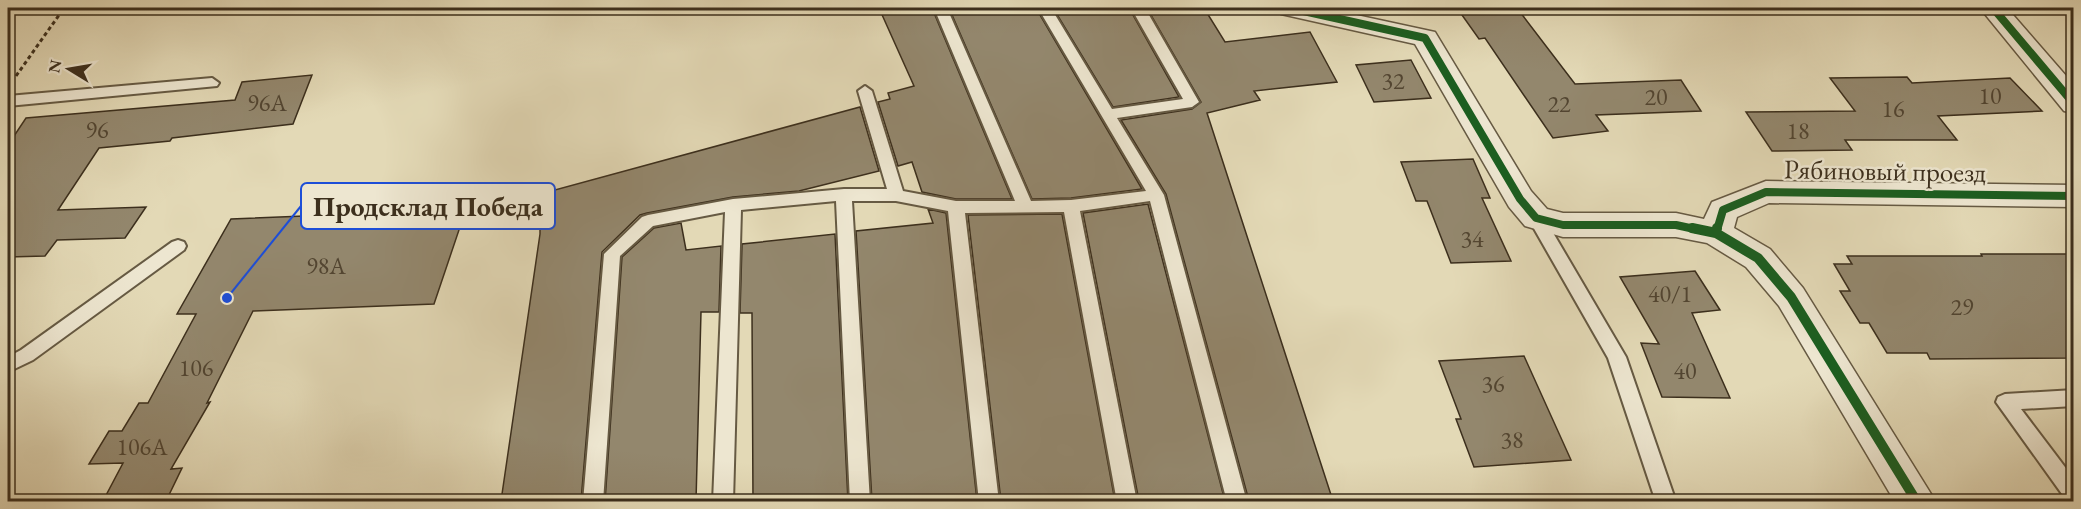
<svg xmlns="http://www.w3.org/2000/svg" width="2081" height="509" font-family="'EB Garamond',serif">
<rect width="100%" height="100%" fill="#e3d9b6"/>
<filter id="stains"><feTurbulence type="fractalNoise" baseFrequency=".00333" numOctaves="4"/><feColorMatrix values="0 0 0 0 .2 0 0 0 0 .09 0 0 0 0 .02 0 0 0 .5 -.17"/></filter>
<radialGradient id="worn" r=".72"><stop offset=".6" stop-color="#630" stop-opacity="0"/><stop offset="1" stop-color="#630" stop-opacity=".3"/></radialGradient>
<path fill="#93876d" stroke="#3c2f1d" stroke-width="1.5" d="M879 8H932L1012 199H956L922 192 912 162 898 166 878 102 890 99 888 93 914 86Z
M949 8H1036L1142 189 1071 198 1032 199Z
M1053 8H1129L1179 97 1113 107Z
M1147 8H1204L1225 42 1310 32 1337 82 1254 91 1260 100 1207 113 1333 501H1249L1166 194 1121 120 1192 109 1201 102Z
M1457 8H1517L1575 84 1681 80 1701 111 1596 115 1608 131 1553 138 1485 38 1479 39Z
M1411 60 1431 98 1374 102 1356 65Z
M312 75 293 124 172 138 170 141 99 148 58 210 146 207 125 238 57 240 45 256 8 257V145L26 118 235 100 242 82Z
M1907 77 1912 83 2010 78 2042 111 1938 116 1957 140H1845L1852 150 1772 151 1746 112 1855 111 1830 78Z
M860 107 879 171 799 191 733 197 647 213 640 215 602 252 581 501H501L540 234V194Z
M1473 159 1490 198H1482L1511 261 1451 263 1427 201H1416L1401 162Z
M1148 204 1225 501H1139L1083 213Z
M928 209 946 213 977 501H872L856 231 933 223Z
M406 212 435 227 461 224 434 304 253 311 207 403 210 402 171 469 182 468 166 501H103L123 463 89 464 109 431H122L139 403H148L196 314H177L231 219Z
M1062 214 1115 501H1001L968 215Z
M681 223 686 250 721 246 719 312H701L696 501H605L622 257 654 228Z
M835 234 848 501H753L752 313H740L742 244Z
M1981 254H2073V358L1930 359 1927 353H1887L1869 323H1860L1840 291H1850L1834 264H1852L1847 256H1982Z
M1695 271 1720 310 1692 313 1730 398 1662 397 1641 343 1659 344 1620 277Z
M1524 356 1571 460 1474 467 1456 419H1461L1439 361Z"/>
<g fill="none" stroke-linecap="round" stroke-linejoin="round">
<g stroke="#665a43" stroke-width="4">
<path id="service" d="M934 8H947L1031 201 1071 200 1146 191 1038 8H1051L1112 109 1183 99 1131 8H1145L1199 102 1192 107 1117 118 1164 195 1247 502H1227L1150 201 1080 211 1137 502H1117L1064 212 965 213 999 502H979L948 211 896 201H852L870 502H850L836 201 741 210 733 502H713L725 212 653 226 620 256 603 502H583L604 254 642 217 648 215 733 199 844 189H887L858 91 865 86 872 91 903 191 956 201H1015Z
M212 78 219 83 217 86 8 106V96Z
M1536 212 1542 214 1626 357 1676 502H1656L1608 358 1528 218 1530 214Z
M178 240 184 242 186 246 184 250 33 360 8 372V357L21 350 172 242Z
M2074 390V406L2021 409 2074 479V497L2062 494 1996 402 1998 397 2005 394Z"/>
</g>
<g stroke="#665a43" stroke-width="3">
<path id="minor" d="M1277 8H1324L1435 32 1531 191 1547 209 1563 213H1676L1704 219 1712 202 1766 181 2074 185V207L1769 203 1737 217 1734 228 1770 249 1803 288 1936 502H1895L1779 306 1746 267 1707 243 1676 237H1563L1525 226 1509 207 1415 44 1281 14Z
M1980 8H2007L2074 85V113L2064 111Z"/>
</g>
<path stroke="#3c2f1d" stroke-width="3" stroke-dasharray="4 3" stroke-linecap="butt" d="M16 76 64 8"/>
<use href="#service" fill="#ede6d0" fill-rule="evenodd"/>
<use href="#minor" fill="#ede6d0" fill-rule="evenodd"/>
<g stroke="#ede6d0" stroke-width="11">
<path id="cycleway-far1" d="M1290 8 1425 38 1520 199 1536 218 1563 225H1676L1699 230
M1993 8 2074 104
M1717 230 1723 210 1766 192 2074 196"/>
</g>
<g stroke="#ede6d0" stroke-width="14">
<path id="cycleway" d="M1692 228 1716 233 1758 258 1791 297 1917 502
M1716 233 1717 228"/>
</g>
<use href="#cycleway-far1" stroke="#1b5e20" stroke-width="8"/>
<use href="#cycleway" stroke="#1b5e20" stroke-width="10"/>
</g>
<g text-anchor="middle" stroke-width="5" stroke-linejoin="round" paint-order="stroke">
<g font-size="24" fill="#524531">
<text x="1393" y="89">32</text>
<text x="1990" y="104">10</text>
<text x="1656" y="105">20</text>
<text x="267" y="111">96А</text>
<text x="1559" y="112">22</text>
<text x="1893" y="117">16</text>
<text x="97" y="138">96</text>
<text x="1798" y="139">18</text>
<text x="1472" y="247">34</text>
<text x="326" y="274">98А</text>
<text x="1670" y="302">40/1</text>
<text x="1962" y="315">29</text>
<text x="196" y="376">106</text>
<text x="1685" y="379">40</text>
<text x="1493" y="392">36</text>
<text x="1512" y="448">38</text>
<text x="142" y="455">106А</text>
</g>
<g font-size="27" fill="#3c2f1d" stroke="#ede6d0">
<text transform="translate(1885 171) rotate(1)" y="9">Рябиновый проезд</text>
</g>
</g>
<path fill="none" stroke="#1d4ed8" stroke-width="2" d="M227 298L301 206"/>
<circle fill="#1d4ed8" stroke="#ede6d0" stroke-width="2" cx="227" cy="298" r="6"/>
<rect fill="#ede6d0" stroke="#1d4ed8" stroke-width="2" x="301" y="183" width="254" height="46" rx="6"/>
<g font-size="28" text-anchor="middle" font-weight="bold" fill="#3c2f1d">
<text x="428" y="216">Продсклад Победа</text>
</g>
<rect width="2081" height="509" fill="none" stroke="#e3d9b6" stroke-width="30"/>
<rect x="9" y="9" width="2063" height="491" fill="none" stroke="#3c2f1d" stroke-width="3"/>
<rect x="15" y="15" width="2051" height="479" fill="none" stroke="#3c2f1d" stroke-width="1.5"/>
<g transform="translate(69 69) rotate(281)" stroke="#ede6d0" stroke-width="4.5" paint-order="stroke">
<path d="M0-4.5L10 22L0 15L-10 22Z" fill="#3c2f1d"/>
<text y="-9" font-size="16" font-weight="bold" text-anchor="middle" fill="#3c2f1d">N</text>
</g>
<rect width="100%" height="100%" filter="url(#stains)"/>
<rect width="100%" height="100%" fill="url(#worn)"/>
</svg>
